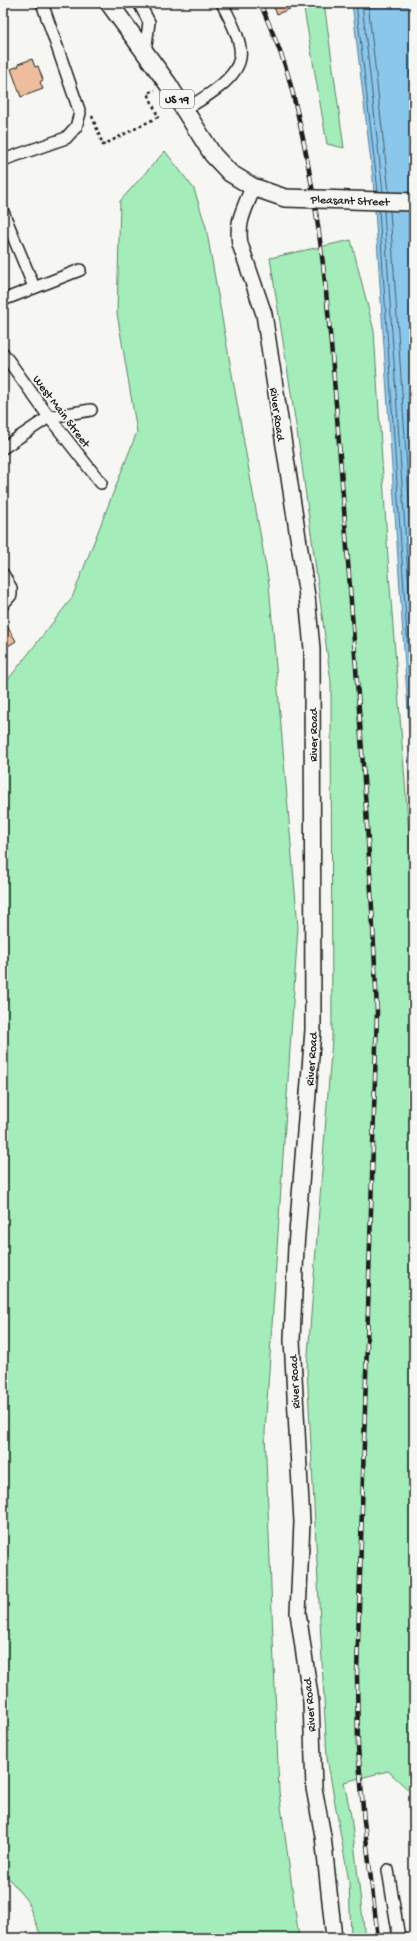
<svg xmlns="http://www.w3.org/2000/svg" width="417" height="1941" font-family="'Gochi Hand',sans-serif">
<rect width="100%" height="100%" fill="#f6f6f2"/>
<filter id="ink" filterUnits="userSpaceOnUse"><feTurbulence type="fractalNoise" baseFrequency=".025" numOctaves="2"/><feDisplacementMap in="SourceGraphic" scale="8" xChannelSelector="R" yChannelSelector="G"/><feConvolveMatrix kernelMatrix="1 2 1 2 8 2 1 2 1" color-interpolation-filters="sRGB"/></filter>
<g filter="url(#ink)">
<path fill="#a4ecba" stroke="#60846b" d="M303 3H324L344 148 327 144Z
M165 151 194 189 206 227 269 584 298 927 265 1432 279 1792 299 1938H39L41 1936 27 1901 3 1871V686L72 598 137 432 117 313 120 201Z
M351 240 374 331 389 574 414 899V1795L388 1771 344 1782 351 1816 365 1938H351L349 1882 327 1758 307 1368 332 1039 331 682 300 451 270 258Z"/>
<path fill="#8bc6eb" stroke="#5f8298" d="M352 3H414V803L373 179Z"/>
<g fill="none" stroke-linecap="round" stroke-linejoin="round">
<path stroke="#48606f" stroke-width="1" d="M356 3 378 191
M362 3 383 192
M368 3 389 192
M379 210 414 742
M384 211 414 666
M390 211 414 575"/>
</g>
<path fill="#edbd9d" stroke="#1c1c1c" d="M3 3H7L8 6 3 8Z
M272 3H300V5L277 14Z
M32 59 35 67 38 66 43 80 40 82 43 89 21 97 11 69 19 66 18 64Z
M7 626 16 641 3 649V629Z"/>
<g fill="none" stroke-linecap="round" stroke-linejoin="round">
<g stroke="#1c1c1c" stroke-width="14">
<path id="street" d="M139 3 149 22 145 53
M184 110C202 99 236 81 240 58 243 41 229 18 222 3
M3 160 66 138 76 127 80 113 42 3
M3 212 34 287
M3 300 80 270
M3 353 49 417 101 483
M3 448 49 417 91 410
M3 574 11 588V595L3 604
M388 1870 399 1938"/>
</g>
<g stroke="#1c1c1c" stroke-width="18">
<path id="secondary" d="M253 187C245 209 236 221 240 244L264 314 307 596 312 649 313 1030 296 1247 292 1340 302 1522 298 1613 311 1702 314 1788 323 1836 334 1938"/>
</g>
<g stroke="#1c1c1c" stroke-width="20">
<path id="primary" d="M109 3 168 84 213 155 230 173 253 187 285 198"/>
</g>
<path stroke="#1c1c1c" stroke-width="2.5" stroke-dasharray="3 3" stroke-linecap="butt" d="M92 116 103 145 158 117 148 93 155 90"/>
<use href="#street" stroke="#f6f6f2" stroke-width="11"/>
<use href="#secondary" stroke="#f6f6f2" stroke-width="15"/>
<use href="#primary" stroke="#f6f6f2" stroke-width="17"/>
<g stroke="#1c1c1c" stroke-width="4.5">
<path id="rail" d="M260 3C270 26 281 51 288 75 325 212 332 355 343 496 356 668 370 840 377 1012L357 1674 358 1747 364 1821 378 1938"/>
</g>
<use href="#rail" stroke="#f6f6f2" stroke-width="3" stroke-dasharray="9" stroke-linecap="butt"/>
<g stroke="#1c1c1c" stroke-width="20" stroke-linecap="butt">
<path id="primary-bridge" d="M285 198 414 202"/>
</g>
<use href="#primary-bridge" stroke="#f6f6f2" stroke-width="17"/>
</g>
</g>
<g text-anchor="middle" stroke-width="3.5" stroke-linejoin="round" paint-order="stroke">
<rect fill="#f6f6f2" stroke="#5d5d5c" stroke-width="1" x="160" y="90" width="34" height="18" rx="3"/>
<g font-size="11" font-weight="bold" fill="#1c1c1c">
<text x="177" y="103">US 19</text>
</g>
<g font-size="12" fill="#1c1c1c" stroke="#f6f6f2">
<text transform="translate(350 200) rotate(2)" y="4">Pleasant Street</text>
<text transform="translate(62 411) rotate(53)" y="4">West Main Street</text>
<text transform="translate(278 414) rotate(82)" y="4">River Road</text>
<text transform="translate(313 735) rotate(-90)" y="4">River Road</text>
<text transform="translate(311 1059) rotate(-86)" y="4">River Road</text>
<text transform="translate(294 1382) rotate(-93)" y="4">River Road</text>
<text transform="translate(309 1705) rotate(-95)" y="4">River Road</text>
</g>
</g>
<rect width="417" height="1941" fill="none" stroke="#f6f6f2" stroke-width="16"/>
<rect x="8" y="8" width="401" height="1925" fill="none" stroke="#1c1c1c" stroke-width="1.5" filter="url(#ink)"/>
</svg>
